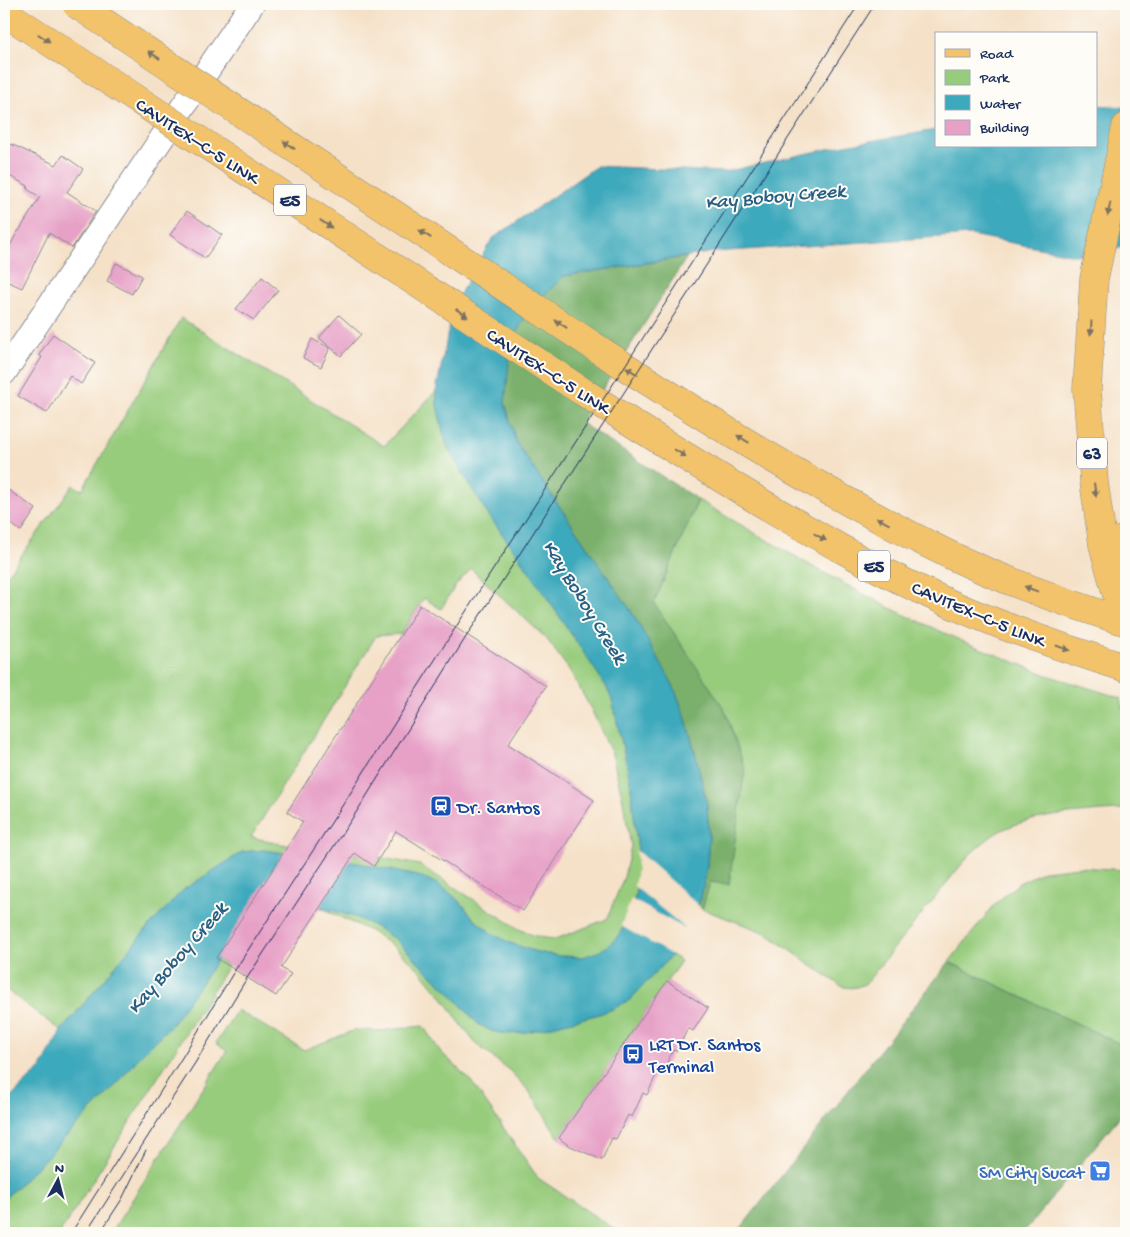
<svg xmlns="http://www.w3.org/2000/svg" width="1130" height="1237" font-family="'Gochi Hand',sans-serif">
<rect width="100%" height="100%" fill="#fdfcf7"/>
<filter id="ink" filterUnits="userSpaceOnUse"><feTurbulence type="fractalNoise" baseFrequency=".02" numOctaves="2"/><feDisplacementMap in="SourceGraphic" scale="10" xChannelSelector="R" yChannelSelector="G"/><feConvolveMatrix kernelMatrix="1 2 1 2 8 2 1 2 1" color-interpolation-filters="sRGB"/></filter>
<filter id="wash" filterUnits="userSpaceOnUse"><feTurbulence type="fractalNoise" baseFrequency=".0096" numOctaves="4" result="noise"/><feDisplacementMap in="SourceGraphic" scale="20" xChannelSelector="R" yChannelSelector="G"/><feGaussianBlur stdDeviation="1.12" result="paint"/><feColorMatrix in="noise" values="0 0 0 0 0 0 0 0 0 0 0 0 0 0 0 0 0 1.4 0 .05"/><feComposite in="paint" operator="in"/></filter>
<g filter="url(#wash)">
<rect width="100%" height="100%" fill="#f5e1c8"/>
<path fill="#98cc7d" stroke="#5a7e6e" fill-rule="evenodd" d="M181 318 384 446 436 391 437 405 443 432 449 451 487 513 527 568 606 686 612 700 630 779 640 870 634 901 622 930 614 941 600 951 583 957 559 956 537 952 510 943 490 932 474 919 463 905 450 893 438 884 422 877 358 863 264 850 242 852 183 890 142 934 61 1031 4 988V579L73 485 82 490ZM471 569 546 638 570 671 591 709 612 754 622 796 631 846 624 877 607 919 556 939 545 938 532 935 519 929 420 865 382 858 281 844 251 837 376 636 401 634 424 598 441 609 456 585Z
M698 500 815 568 888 607 962 641 1047 675 1121 698 1126 720V809C1088 813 1040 813 1004 829 991 835 981 845 970 854L866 983C857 988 851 989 841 986L766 933 702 909 710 882 729 884 654 603Z
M1079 867 1126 870V1047L949 962 996 903 1019 883 1044 871Z
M317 906 356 917 376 927 395 939 451 994 478 1024 491 1031 506 1034 521 1033 536 1030 596 1015 613 1009 671 955 681 961 559 1138 529 1091 510 1071 476 1044 460 1023 444 999 420 970 394 947 374 933Z
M218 959 228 966 60 1233H4V1199L31 1173 116 1085 140 1056 172 1024Z
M237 1010 304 1050 355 1030 379 1031 423 1026 440 1051 471 1081 538 1178 620 1233H111L227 1051 216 1043Z"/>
<path fill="#7ab06c" stroke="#4a7065" d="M687 257 581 423 698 500 654 603 725 710 745 769 729 884 710 882 702 909 698 906 701 898 707 866 709 838 707 804 697 761 686 719 673 685 631 611 542 481 516 442 505 403 511 342 529 310 564 276Z
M949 962 1126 1047V1109L1023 1233H737Z"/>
<path fill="#3ca9bc" stroke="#2c6c8d" d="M1096 105 1126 107V247L1075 255 971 235 714 252 564 276 529 310 511 342 505 403 516 442 542 481 631 611 673 685 686 719 697 761 707 804 709 838 707 866 701 898 693 918 671 956 630 1000 613 1009 596 1015 536 1030 521 1033 506 1034 491 1031 478 1024 451 994 395 939 376 927 355 917 317 906 235 932 218 959 172 1024 140 1056 116 1085 31 1173 4 1199V1104L41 1068 61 1031 142 934 183 890 242 852 264 850 277 852 358 863 422 877 438 884 450 893 463 905 474 919 490 932 510 943 537 952 559 956 583 957 600 951 614 941 622 930 634 901 640 870 630 779 612 700 606 686 527 568 487 513 449 451 443 432 437 405 436 391 454 304 492 239 597 166 724 172 845 145 936 130V146H1096Z"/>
<path fill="#f5e1c8" d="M636 850 700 907 695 920 674 956 621 926 631 899 686 929 634 886 637 870Z"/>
<g id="blocks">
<path fill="#e7a1c7" d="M11 144 56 165 63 155 83 169 67 192 96 211 72 248 49 233 22 288 4 280V257L18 231H19L40 197 27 189 28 186 4 173V159Z
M187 211 222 235 205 258 170 235Z
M116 263 142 276 132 294 107 281Z
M262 277 278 290 254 320 236 309Z
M339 315 361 334 341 356 319 338Z
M53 334 95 363 81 384 70 376 47 413 18 396 42 357 39 355Z
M312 339 330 348 321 367 303 358Z
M4 487 36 509 21 531 4 519Z
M420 605 546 686 508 744 594 800 523 911 396 831 374 866 355 853 281 968 291 974 276 996 216 958 303 822 287 812Z
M667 981 708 1008 693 1031 688 1028 677 1051 673 1050 662 1073 658 1071 647 1095 643 1093 632 1117 628 1115 616 1139 612 1138 602 1160 568 1145 559 1138Z"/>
</g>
</g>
<g filter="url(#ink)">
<use href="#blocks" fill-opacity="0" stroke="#888893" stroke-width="1"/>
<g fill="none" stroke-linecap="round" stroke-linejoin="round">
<g stroke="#888893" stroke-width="26">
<path id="street" d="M4 373 252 4"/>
</g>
<g stroke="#888893" stroke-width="29">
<path id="primary" d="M1126 127 1094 279 1087 389 1094 482 1103 545 1121 610 1126 622
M1103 545 1126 539"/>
</g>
<g stroke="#888893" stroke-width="29">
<path id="highway" d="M601 351C714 424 829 496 950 555 1007 582 1066 603 1126 622
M577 388C636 426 696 463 757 500 813 533 869 566 929 594 993 624 1059 647 1126 668"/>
</g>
<use href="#street" stroke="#fff" stroke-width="24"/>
<use href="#primary" stroke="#f2c36a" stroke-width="28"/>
<use href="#highway" stroke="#f2c36a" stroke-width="28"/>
<path stroke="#1b2f5e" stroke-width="1" d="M71 1233 183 1056 235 970 346 800 454 630 859 4
M86 1233 195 1063 247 978 359 808 466 637 875 4
M100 1233 122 1199 146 1150"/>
<g stroke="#888893" stroke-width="29" stroke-linecap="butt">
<path id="highway-bridge" d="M76 4 601 351
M4 12 577 388"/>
</g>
<use href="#highway-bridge" stroke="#f2c36a" stroke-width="28"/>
</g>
<defs><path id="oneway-solid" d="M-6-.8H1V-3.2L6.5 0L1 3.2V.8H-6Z" transform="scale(1.25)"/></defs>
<g fill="#7c7263">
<use href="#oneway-solid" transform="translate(44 38) rotate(33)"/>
<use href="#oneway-solid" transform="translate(154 55) rotate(-147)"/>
<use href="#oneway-solid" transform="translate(289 145) rotate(-147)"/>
<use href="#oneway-solid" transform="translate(1109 209) rotate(102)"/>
<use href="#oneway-solid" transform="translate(326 224) rotate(33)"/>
<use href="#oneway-solid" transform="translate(425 234) rotate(-147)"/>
<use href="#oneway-solid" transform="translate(462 313) rotate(33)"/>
<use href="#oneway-solid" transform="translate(561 324) rotate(-147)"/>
<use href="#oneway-solid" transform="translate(1091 328) rotate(94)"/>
<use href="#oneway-solid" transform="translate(632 371) rotate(-147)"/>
<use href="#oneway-solid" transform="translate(743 439) rotate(-149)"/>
<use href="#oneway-solid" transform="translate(680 453) rotate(32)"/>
<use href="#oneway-solid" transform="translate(1095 490) rotate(82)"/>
<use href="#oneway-solid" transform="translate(883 521) rotate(-152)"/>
<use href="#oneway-solid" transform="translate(820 537) rotate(30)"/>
<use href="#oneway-solid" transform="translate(1031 589) rotate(-159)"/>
<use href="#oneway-solid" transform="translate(1063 648) rotate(19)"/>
</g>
</g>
<defs>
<g id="station-square" transform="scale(1.125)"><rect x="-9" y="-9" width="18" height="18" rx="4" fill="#1a4fb4" stroke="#fdfcf7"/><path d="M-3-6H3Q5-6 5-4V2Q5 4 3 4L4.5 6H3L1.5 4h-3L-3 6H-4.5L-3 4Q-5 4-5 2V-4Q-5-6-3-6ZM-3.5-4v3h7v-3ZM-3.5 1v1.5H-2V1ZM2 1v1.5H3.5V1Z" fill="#fff"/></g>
<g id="bus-square" transform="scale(1.125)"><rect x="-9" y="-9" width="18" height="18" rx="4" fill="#1a4fb4" stroke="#fdfcf7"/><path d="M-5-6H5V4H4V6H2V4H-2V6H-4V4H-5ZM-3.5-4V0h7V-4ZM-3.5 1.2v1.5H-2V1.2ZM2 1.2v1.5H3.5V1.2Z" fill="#fff"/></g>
<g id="supermarket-square" transform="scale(1.125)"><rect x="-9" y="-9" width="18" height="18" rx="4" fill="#3f7fe0" stroke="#fdfcf7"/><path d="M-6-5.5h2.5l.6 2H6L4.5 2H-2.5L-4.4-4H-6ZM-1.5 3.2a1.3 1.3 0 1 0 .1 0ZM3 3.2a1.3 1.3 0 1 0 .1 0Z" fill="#fff"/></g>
</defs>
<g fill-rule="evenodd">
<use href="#station-square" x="441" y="806"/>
<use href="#bus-square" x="633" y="1054"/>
<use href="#supermarket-square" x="1100" y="1171"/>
</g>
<g text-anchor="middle" stroke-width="4" stroke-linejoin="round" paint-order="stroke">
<g fill="#fdfcf7" stroke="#5f6c8c" stroke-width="1">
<rect x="274" y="184.5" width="32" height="31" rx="4"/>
<rect x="1077" y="437.5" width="30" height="31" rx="4"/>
<rect x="858" y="550.5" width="32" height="31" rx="4"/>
</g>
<g font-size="18" font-weight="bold" fill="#1b2f5e">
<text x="290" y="206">E5</text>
<text x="1092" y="459">63</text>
<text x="874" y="572">E5</text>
</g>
<g font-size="19" fill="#1b2f5e" stroke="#fdfcf7">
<text transform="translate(198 140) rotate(33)" y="7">CAVITEX–C-5 LINK</text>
<text transform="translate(549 370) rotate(33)" y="7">CAVITEX–C-5 LINK</text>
<text transform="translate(979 613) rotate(23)" y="7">CAVITEX–C-5 LINK</text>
</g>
<g font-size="19" fill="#164399" stroke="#fdfcf7" text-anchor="start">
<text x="457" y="813">Dr. Santos</text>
<text x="649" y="1050">LRT Dr. Santos<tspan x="649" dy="22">Terminal</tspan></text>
</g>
<g font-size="19" fill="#366cbe" stroke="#fdfcf7" text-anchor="end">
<text x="1084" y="1178">SM City Sucat</text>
</g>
<g font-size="20" font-style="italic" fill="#286084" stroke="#fdfcf7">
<text transform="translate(775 195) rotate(-5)" y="7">Kay Boboy Creek</text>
<text transform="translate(586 601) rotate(58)" y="7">Kay Boboy Creek</text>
<text transform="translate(176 957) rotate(-49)" y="7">Kay Boboy Creek</text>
</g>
</g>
<rect width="1130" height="1237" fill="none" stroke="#fdfcf7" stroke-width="20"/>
<rect x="935" y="32" width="162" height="115" fill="#fdfcf7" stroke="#a3aaba"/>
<rect x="945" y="49" width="25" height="8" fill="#f2c36a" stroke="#a3aaba"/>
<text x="980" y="58" font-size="15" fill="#1b2f5e">Road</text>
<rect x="945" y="70" width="25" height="15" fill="#98cc7d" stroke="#a3aaba"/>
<text x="980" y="82" font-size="15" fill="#1b2f5e">Park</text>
<rect x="945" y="95" width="25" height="15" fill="#3ca9bc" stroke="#a3aaba"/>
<text x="980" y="108" font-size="15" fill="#1b2f5e">Water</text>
<rect x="945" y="120" width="25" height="15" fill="#e7a1c7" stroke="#a3aaba"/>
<text x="980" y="132" font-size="15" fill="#1b2f5e">Building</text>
<g transform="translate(58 1180) rotate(7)" stroke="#fdfcf7" stroke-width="4" paint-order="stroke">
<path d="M0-4L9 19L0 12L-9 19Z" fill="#1b2f5e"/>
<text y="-8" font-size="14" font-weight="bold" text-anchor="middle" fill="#1b2f5e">N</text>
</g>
</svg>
